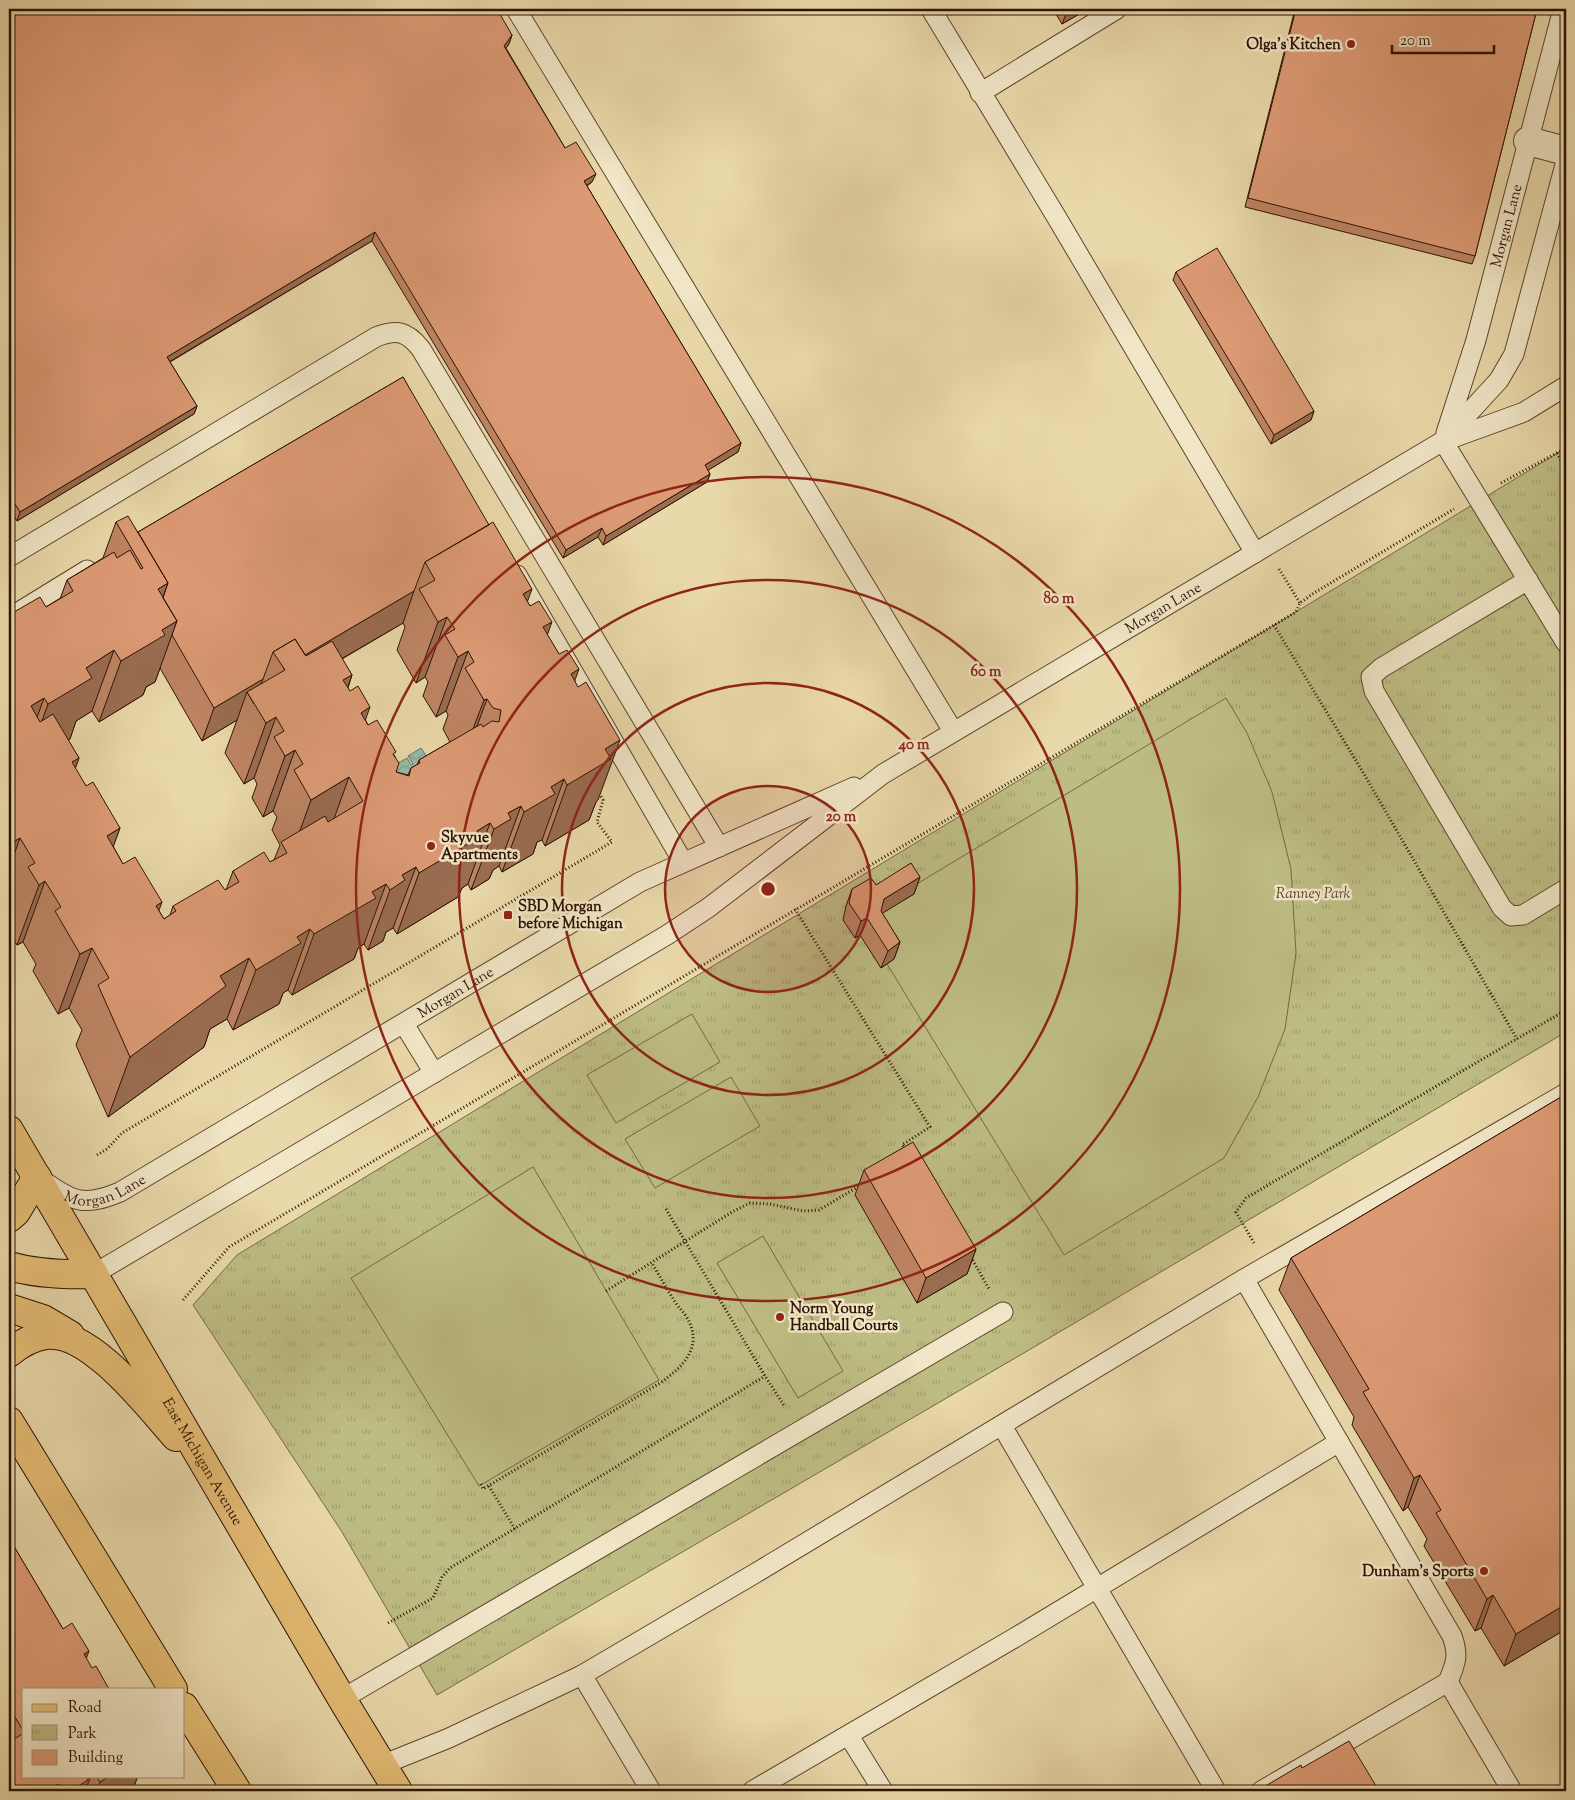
<svg xmlns="http://www.w3.org/2000/svg" width="1575" height="1800" font-family="'Sorts Mill Goudy',serif">
<defs>
<pattern id="park-tufts" width="24" height="20" patternUnits="userSpaceOnUse" patternTransform="scale(1.25)"><rect width="24" height="20" fill="#bdbc83"/><path d="M3 7l-1-3M5 7V3M7 7l1-3M15 17l-1-3M17 17v-4M19 17l1-3" fill="none" stroke="#a3a170"/></pattern>
<pattern id="water-waves" width="16" height="10" patternUnits="userSpaceOnUse" patternTransform="scale(1.25)"><rect width="16" height="10" fill="#97baa8"/><path d="M0 5q4-4 8 0t8 0" fill="none" stroke="#829f8f"/></pattern>
</defs>
<rect width="100%" height="100%" fill="#e9d8a9"/>
<filter id="stains"><feTurbulence type="fractalNoise" baseFrequency=".004" numOctaves="4"/><feColorMatrix values="0 0 0 0 .2 0 0 0 0 .09 0 0 0 0 .02 0 0 0 .5 -.17"/></filter>
<radialGradient id="worn" r=".72"><stop offset=".6" stop-color="#630" stop-opacity="0"/><stop offset="1" stop-color="#630" stop-opacity=".3"/></radialGradient>
<path fill="url(#park-tufts)" stroke="#756842" d="M1566 448V1032L1029 1350 437 1695 342 1532 193 1305 237 1255Z"/>
<path fill="#bdbc83" stroke="#756842" d="M1226 698 1247 733 1272 792 1291 869 1296 953 1285 1029 1258 1097 1224 1158 1064 1255 887 964 878 916 910 888Z
M692 1014 720 1062 616 1123 587 1075Z
M731 1077 760 1126 655 1188 625 1139Z
M533 1167 659 1380 479 1486 351 1278Z
M763 1236 843 1371 798 1398 717 1263Z"/>
<path fill="url(#water-waves)" stroke="#6d7766" d="M421 748 427 757 434 752 401 782 383 772 407 758 411 765 413 764 408 756Z"/>
<g fill="none" stroke-linecap="round" stroke-linejoin="round">
<g stroke="#5c442c" stroke-width="21">
<g id="service">
<path d="M516 9 953 731"/>
<path d="M931 9 1057 218 1255 553"/>
<path d="M980 93 1117 9"/>
<path id="s1" d="M1446 433 1476 340 1563 9"/>
<path d="M1447 440 1524 412 1566 386"/>
<path d="M1443 441 1566 643"/>
<path d="M9 557 376 337C397 329 407 331 421 349L719 847"/>
<path d="M517 575 683 862"/>
<path d="M1528 580 1381 668 1371 677 1374 691 1502 908 1511 916 1523 915 1566 889"/>
<path d="M9 618 87 570"/>
<path d="M404 1024 434 1073"/>
<path id="s2" d="M42 1180C73 1202 84 1207 120 1192L640 882 854 787"/>
<path id="s3" d="M94 1274 667 935 708 908 883 774 1443 441 1499 380 1514 354 1566 161"/>
<path d="M1244 1279 1452 1636C1459 1655 1456 1663 1448 1682"/>
<path d="M1002 1426 1216 1791"/>
<path d="M582 1675 651 1791"/>
<path d="M342 1699 1003 1312"/>
<path d="M849 1736 883 1791"/>
<path d="M382 1765 449 1738 582 1675 754 1574 1244 1279 1566 1093"/>
<path d="M752 1791 1016 1637 1339 1442"/>
<path d="M1261 1791 1448 1682 1512 1791"/>
</g>
</g>
<g stroke="#5c442c" stroke-width="30">
<path id="minor" d="M1528 141 1566 151"/>
</g>
<g stroke="#2d1302" stroke-width="30">
<g id="primary">
<path id="s4" d="M9 1130 342 1699 398 1791"/>
<path d="M9 1218 16 1212 37 1177"/>
<path d="M9 1266C37 1274 65 1275 94 1274"/>
<path d="M9 1308 43 1319 70 1335"/>
<path d="M9 1353C20 1344 32 1337 46 1335 90 1329 149 1407 176 1437"/>
<path d="M9 1421 173 1689"/>
<path d="M184 1707 237 1791"/>
</g>
</g>
<path stroke="#2d1302" stroke-width="3" stroke-dasharray="1 2.5" stroke-linecap="butt" d="M1557 453 1566 469
M1501 483 1566 448
M1279 569 1300 603
M1274 625 1364 774 1517 1039
M795 909 930 1127 902 1145 906 1149
M97 1155 107 1149 122 1133 612 842 597 822 603 800 598 791
M666 1209 765 1376 785 1407
M1254 1243 1236 1212 1246 1198 1566 1010
M971 1257 989 1289
M606 1291 732 1212 750 1203 770 1204 803 1211 819 1210 861 1185
M183 1300 229 1247 1296 612 1300 603 1314 593 1454 509
M481 1484 483 1489 660 1383C683 1367 705 1346 686 1316 682 1310 677 1306 674 1300 666 1288 659 1275 652 1263
M489 1486 515 1529
M388 1623 433 1598 442 1577 450 1568 765 1376"/>
<use href="#service" stroke="#f1e6c7" stroke-width="19"/>
<use href="#minor" stroke="#f1e6c7" stroke-width="28"/>
<use href="#primary" stroke="#e4bc74" stroke-width="28"/>
</g>
<path fill="#bd8464" stroke="#2d1302" fill-rule="evenodd" d="M9 9 512 35 509 44 506 48 565 148 592 182 587 186 741 443 738 452 708 470 710 474 707 482 603 545 598 537 563 558 372 241 170 362 197 406 194 414 17 521 9 507Z
M1053 9H1088L1062 24Z
M1295 9H1537L1475 256 1472 264 1245 207Z
M1176 272 1314 411 1311 420 1271 444 1173 280Z
M403 377 527 601 575 681 598 800 596 802 589 820 545 846 542 840 537 842 533 854 502 872 499 866 493 870 489 879 471 890 468 884 462 888 458 897 397 934 393 928 386 932 383 941 368 950 364 944 358 948 354 959 292 995 288 990 283 993 279 1004 233 1030 227 1019 210 1029 204 1047 108 1117 76 1045 82 1030 69 1008 58 1014 33 971 36 964 23 942 17 945 9 932V921L10 919 9 917V615L46 607 60 599 67 580 103 558 116 522 138 532ZM403 623 405 627 397 650 416 683 425 677 428 682 423 696 436 717 446 711 448 715 443 729 450 742 419 760 417 765 411 768 408 775 396 772 395 756 368 725 366 721 348 688 352 675 342 659ZM160 668 202 741 237 720 225 753 244 784 254 778 257 784 252 798 263 817 273 811 277 817 272 830 280 845 274 860 270 862 233 871 226 890 173 906 170 915 164 919 159 911 123 864 113 846 120 828 86 786 75 769 79 758 68 740 70 739 76 721 92 711 99 722 143 695 146 687 155 682Z
M920 877 914 894 882 913 900 942 894 959 881 968 860 935 855 938 843 920 846 906 852 889Z
M1566 1094V1629L1504 1666 1481 1628 1475 1631 1424 1546 1427 1539 1408 1507 1403 1511 1352 1425 1354 1417 1279 1290 1291 1258Z
M864 1170 976 1249 967 1274 917 1303 855 1195Z
M9 1538 63 1629 24 1776H138L132 1791H9Z"/>
<path fill="#9a6c51" stroke="#2d1302" d="M1068 9H1088L1062 24Z
M512 35 509 44 501 54 504 46Z
M596 174 592 182 581 189 584 181Z
M375 232 372 241 164 365 167 357Z
M197 406 194 414 17 521 20 512Z
M1314 411 1311 420 1271 444 1274 435Z
M741 443 738 452 702 474 705 465Z
M710 474 707 482 603 545 606 536Z
M602 528 598 537 563 558 566 550Z
M168 583 146 644 158 589Z
M532 589 510 649 523 594Z
M414 591 403 623 274 698 285 670 283 668Z
M447 617 425 677 416 683 438 622Z
M177 621 155 682 146 687 143 695 99 722 121 661 162 630Z
M552 622 530 683 543 627Z
M114 650 92 711 76 721 70 739 26 765 48 704 86 668Z
M468 651 446 711 436 717 458 657Z
M579 669 557 730 571 674Z
M352 675 330 736 343 680Z
M263 679 254 704 247 692 237 720 202 741 214 708Z
M44 698 22 759 31 706Z
M487 699 465 759 461 761 484 700Z
M370 707 348 768 361 713Z
M276 717 254 778 244 784 266 723Z
M620 740 598 800 596 802 589 820 545 846 567 785 605 749Z
M295 750 273 811 263 817 285 756Z
M79 758 57 819 72 762Z
M349 777 327 838 289 861 311 800Z
M564 779 542 840 537 842 533 854 502 872 524 812 551 787Z
M521 806 499 866 493 870 489 879 471 890 494 829 508 813Z
M490 823 468 884 462 888 458 897 397 934 419 873 477 831Z
M120 828 98 889 107 836Z
M20 838 9 869V855L13 842Z
M416 867 393 928 386 932 383 941 368 950 390 890 402 875Z
M920 877 914 894 878 916 884 899Z
M45 881 23 942 17 945 39 885Z
M386 884 364 944 358 948 354 959 292 995 314 934 372 892Z
M162 902 140 963 156 906Z
M867 918 860 935 855 938 861 921Z
M310 929 288 990 283 993 279 1004 233 1030 256 970 297 937Z
M900 942 894 959 881 968 888 951Z
M92 948 69 1008 58 1014 80 954Z
M249 958 227 1019 210 1029 204 1047 108 1117 130 1057 220 976Z
M976 1249 967 1274 917 1303 926 1278Z
M1420 1475 1408 1507 1403 1511 1414 1478Z
M1493 1595 1481 1628 1475 1631 1487 1599Z
M1566 1604V1629L1504 1666 1516 1634Z
M89 1651 75 1689 84 1654Z
M15 1717 9 1733V1721Z
M85 1776H91L85 1791H70Z
M109 1776H138L132 1791H96L100 1782Z
M58 1784 56 1791H50L51 1789Z"/>
<path fill="#dc9a74" stroke="#2d1302" d="M9 9H497L512 35 504 46 565 148 576 142 596 174 584 181 741 443 705 465 710 474 606 536 602 528 566 550 375 232 167 357 197 406 20 512 9 494Z
M1296 9H1537L1475 256 1248 198Z
M1217 248 1314 411 1274 435 1176 272Z
M403 377 489 525 425 562 414 591 305 655 295 639 273 652 263 679 214 708 172 635 177 621 163 598 168 583 138 532Z
M128 516 168 583 158 589 177 621 162 630 165 635 121 661 114 650 86 668 92 678 48 704 44 698 31 706 40 722 53 714 79 758 72 762 86 786 93 782 120 828 107 836 123 864 135 857 162 902 156 906 164 919 176 911 173 906 218 880 225 890 239 882 233 871 264 852 270 862 287 853 281 842 325 816 328 822 363 801 349 777 311 800 294 770 303 764 295 750 285 756 274 737 284 731 276 717 266 723 247 692 285 670 273 652 295 639 306 656 332 641 352 675 343 680 350 691 358 686 370 707 361 713 368 725 377 720 396 752 393 754 399 763 396 772 409 776 411 768 420 763 419 760 481 724 483 727 492 721 499 722 501 710 493 708 487 699 484 700 465 668 474 662 468 651 458 657 445 635 455 629 447 617 438 622 419 589 435 580 425 562 493 522 532 589 523 594 530 606 539 601 552 622 543 627 559 654 567 650 579 669 571 674 578 687 586 682 620 740 605 749 611 759 567 785 564 779 551 787 555 794 524 812 521 806 508 813 511 819 494 829 490 823 477 831 481 836 419 873 416 867 402 875 405 880 390 890 386 884 372 892 376 898 314 934 310 929 297 937 301 943 256 970 249 958 220 976 226 986 130 1057 98 985 109 978 92 948 80 954 55 911 61 907 45 881 39 885 28 867 35 863 20 838 13 842 9 834V820H10L9 818V615L40 597 46 607 73 591 67 580 114 552 117 558 130 550 141 569 143 568 116 522Z
M911 863 920 877 884 899 881 911 900 942 888 951 867 918 861 921 849 903 852 889 871 878 876 885Z
M1566 1094V1604L1516 1634 1493 1595 1487 1599 1436 1513 1441 1510 1420 1475 1414 1478 1363 1392 1369 1389 1291 1258Z
M913 1142 976 1249 926 1278 864 1170Z
M9 1538 63 1629 72 1623 89 1651 84 1654 92 1668 96 1666 109 1689H24V1732L15 1717 9 1721Z
M24 1733V1776H86L88 1780 70 1791H63L58 1784 51 1789 53 1791H9V1742Z
M1349 1741 1379 1791H1257L1301 1765 1302 1768Z
M96 1776H109L100 1782Z"/>
<circle cx="768" cy="889" r="103" fill="#8f2418" fill-opacity=".12"/>
<g fill="none" stroke="#8f2418" stroke-width="2.5">
<circle cx="768" cy="889" r="103"/>
<circle cx="768" cy="889" r="206"/>
<circle cx="768" cy="889" r="309"/>
<circle cx="768" cy="889" r="412"/>
</g>
<g fill="#8f2418" stroke="#f1e6c7" stroke-width="2">
<circle cx="1351" cy="44" r="5"/>
<circle cx="431" cy="846" r="5"/>
<rect x="503" y="910" width="10" height="10" rx="2.5"/>
<circle cx="780" cy="1317" r="5"/>
<circle cx="1484" cy="1571" r="5"/>
</g>
<g text-anchor="middle" stroke-width="5" stroke-linejoin="round" paint-order="stroke">
<g font-size="15" font-weight="bold" fill="#2d1302" stroke="#f1e6c7" text-anchor="start">
<text x="1341" y="49" text-anchor="end">Olga's Kitchen</text>
<text x="441" y="842">Skyvue<tspan x="441" dy="17">Apartments</tspan></text>
<text x="518" y="911">SBD Morgan<tspan x="518" dy="17">before Michigan</tspan></text>
<text x="790" y="1313">Norm Young<tspan x="790" dy="17">Handball Courts</tspan></text>
<text x="1474" y="1576" text-anchor="end">Dunham's Sports</text>
</g>
<g font-size="15" fill="#2d1302" stroke="#f1e6c7">
<text dy="5" stroke="none"><textPath href="#s1" startOffset="216">Morgan Lane</textPath></text>
<text dy="5" stroke="none"><textPath href="#s3" startOffset="1261">Morgan Lane</textPath></text>
<text dy="5" stroke="none"><textPath href="#s2" startOffset="475">Morgan Lane</textPath></text>
<text dy="5" stroke="none"><textPath href="#s2" startOffset="70">Morgan Lane</textPath></text>
<text dy="5" stroke="none"><textPath href="#s4" startOffset="384">East Michigan Avenue</textPath></text>
</g>
<g font-size="15" font-style="italic" fill="#584629" stroke="#f1e6c7">
<text x="1313" y="898">Ranney Park</text>
</g>
</g>
<circle cx="768" cy="889" r="8" fill="#8f2418" stroke="#f1e6c7" stroke-width="2.5"/>
<g font-size="15" text-anchor="middle" font-weight="bold" fill="#8f2418" stroke="#f1e6c7" stroke-width="5" stroke-linejoin="round" paint-order="stroke">
<text x="1059" y="603">80 m</text>
<text x="986" y="676">60 m</text>
<text x="914" y="749">40 m</text>
<text x="841" y="821">20 m</text>
</g>
<rect width="1575" height="1800" fill="none" stroke="#e9d8a9" stroke-width="30"/>
<rect x="10" y="10" width="1555" height="1780" fill="none" stroke="#2d1302" stroke-width="2.5"/>
<rect x="15" y="15" width="1545" height="1770" fill="none" stroke="#2d1302"/>
<rect x="22" y="1688" width="162" height="90" fill="#f1e6c7" stroke="#a39278"/>
<rect x="32" y="1704" width="25" height="8" fill="#e4bc74" stroke="#a39278"/>
<text x="68" y="1712" font-size="15" fill="#2d1302">Road</text>
<rect x="32" y="1725" width="25" height="15" fill="url(#park-tufts)" stroke="#a39278"/>
<text x="68" y="1738" font-size="15" fill="#2d1302">Park</text>
<rect x="32" y="1750" width="25" height="15" fill="#dc9a74" stroke="#a39278"/>
<text x="68" y="1762" font-size="15" fill="#2d1302">Building</text>
<path d="M1392 45v8h102v-8" fill="none" stroke="#2d1302" stroke-width="2.5"/>
<text x="1400" y="45" font-size="15" fill="#2d1302" stroke="#f1e6c7" stroke-width="4" paint-order="stroke">20 m</text>
<rect width="100%" height="100%" filter="url(#stains)"/>
<rect width="100%" height="100%" fill="url(#worn)"/>
</svg>
